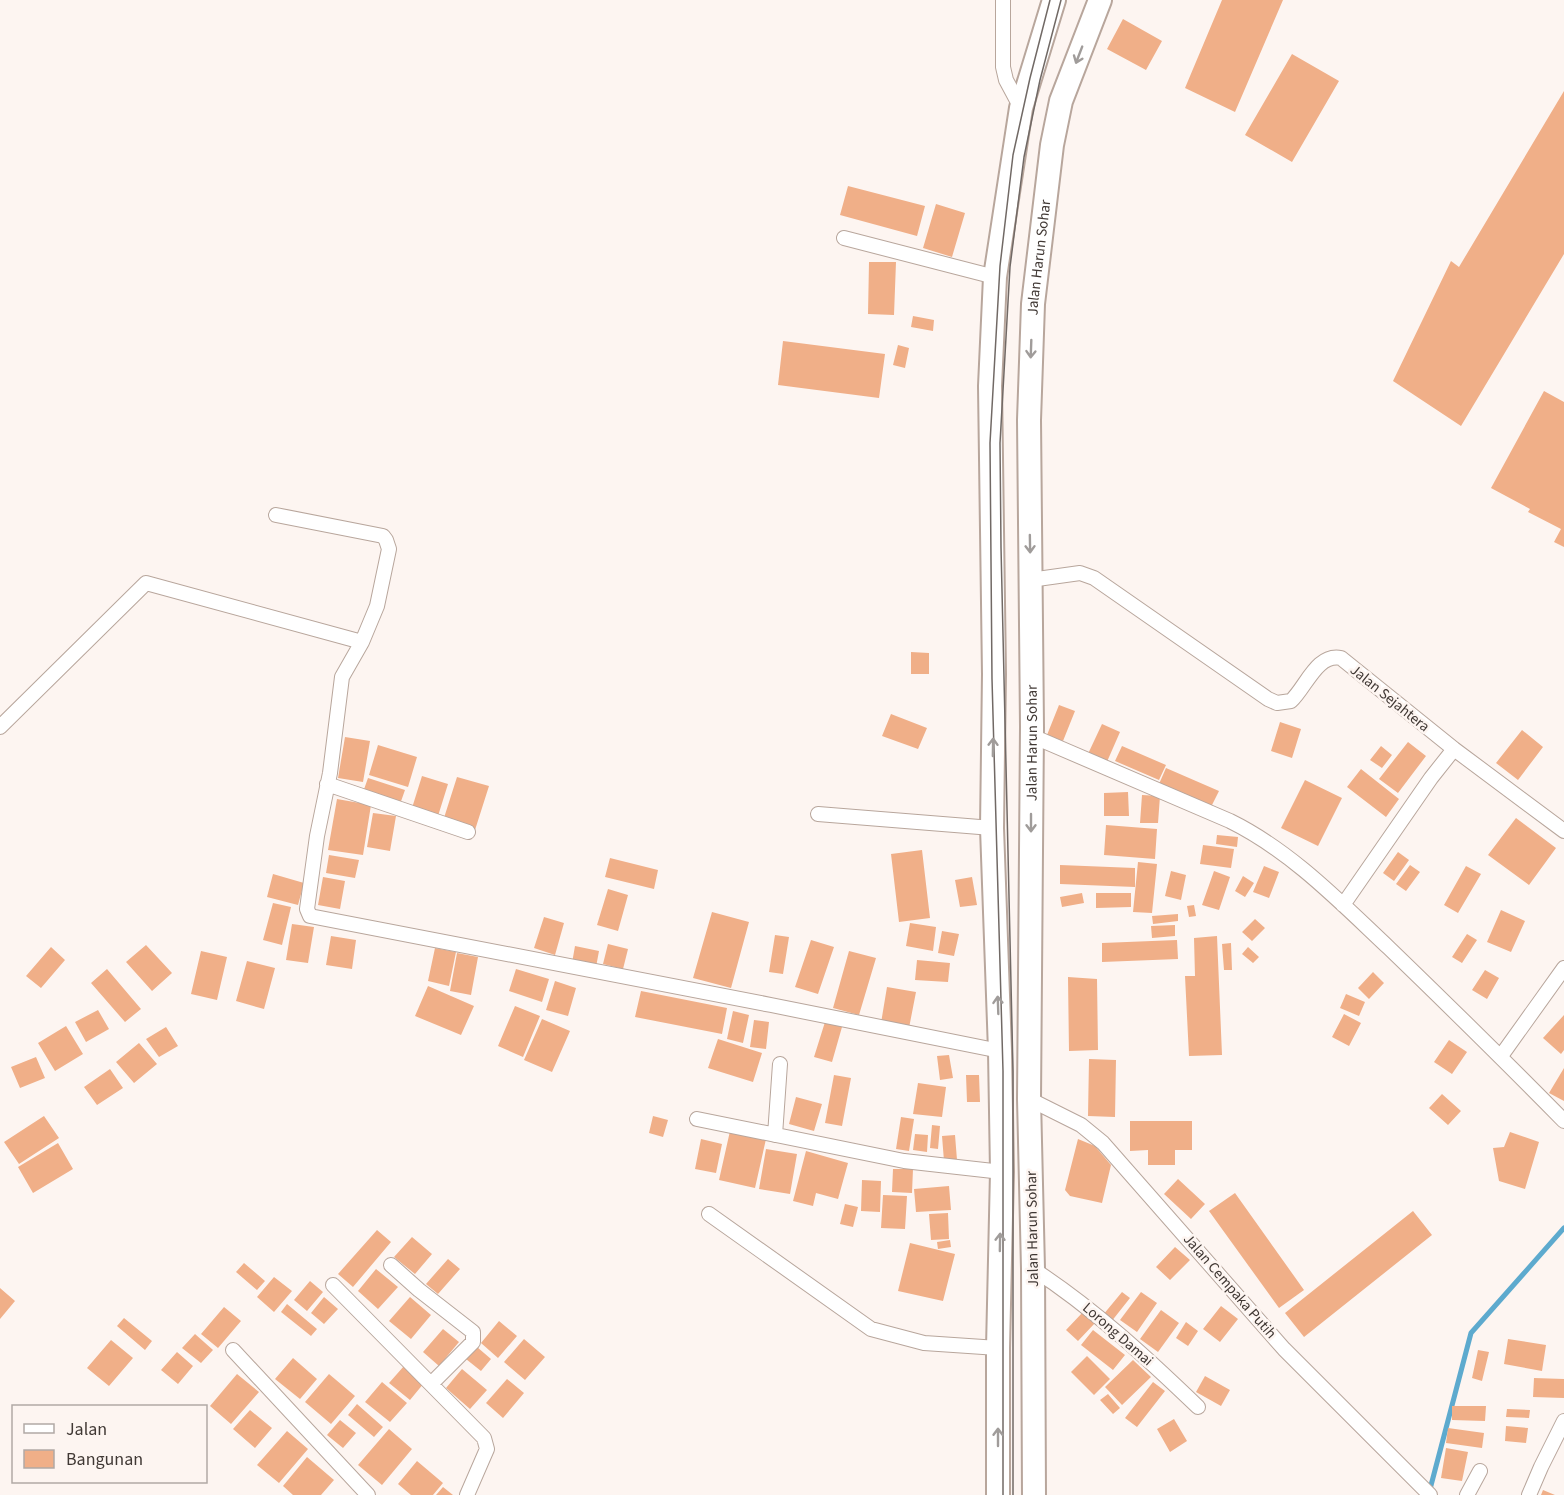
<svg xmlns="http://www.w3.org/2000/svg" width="1564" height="1495" font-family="'Source Sans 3',sans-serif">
<rect width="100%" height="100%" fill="#fdf5f1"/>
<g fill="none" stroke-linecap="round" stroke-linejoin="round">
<path stroke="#5daace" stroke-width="5" d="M1429 1493 1471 1333 1564 1228"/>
</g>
<path fill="#f0af88" d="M1222 0H1283L1235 112 1185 88Z
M1123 19 1162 41 1146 70 1107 49Z
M1292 54 1339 81 1292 162 1245 135Z
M1564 91V254L1461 426 1393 381 1451 261 1459 267Z
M848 186 925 206 917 236 840 215Z
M936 204 965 213 952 257 923 248Z
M869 262H896L894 315 868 314Z
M913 316 934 320 933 331 911 327Z
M783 341 885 354 879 398 778 385Z
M898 345 909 348 905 368 893 365Z
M1544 391 1564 402V547L1554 542 1561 529 1528 512 1530 509 1491 488Z
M911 652 929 653V674H911Z
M1059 705 1075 711 1063 741 1047 735Z
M891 714 927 728 918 749 882 736Z
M1280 722 1301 729 1292 758 1271 751Z
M1102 724 1120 732 1106 764 1087 756Z
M1522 730 1543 747 1518 780 1496 763Z
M345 737 370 741 363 782 338 778Z
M1408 742 1426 756 1398 793 1379 779Z
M378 745 417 757 408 787 369 775Z
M1122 746 1166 765 1159 780 1115 761Z
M1381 746 1392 755 1382 768 1370 760Z
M1166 768 1219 791 1211 807 1159 784Z
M1361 769 1399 799 1386 817 1347 787Z
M422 776 448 784 438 816 412 808Z
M457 777 489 786 475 830 443 821Z
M368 778 405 790 399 807 362 795Z
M1305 780 1342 798 1318 846 1281 828Z
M1128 792 1129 816H1104V793Z
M1142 795 1160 796 1158 823H1140Z
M337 799 371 805 363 855 328 850Z
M373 813 396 816 390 851 367 847Z
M1516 818 1556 848 1529 885 1488 855Z
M1106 825 1157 829 1155 859 1104 855Z
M1217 835 1238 837 1237 847 1216 844Z
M1203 845 1234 849 1231 868 1200 864Z
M922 850 930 918 899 922 891 854Z
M1398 852 1409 860 1394 881 1383 873Z
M329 855 359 860 355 878 326 873Z
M610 858 658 870 654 889 605 877Z
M1138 862 1157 864 1152 913 1133 912Z
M1060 865 1135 868V887L1060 884Z
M1410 865 1420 872 1406 891 1396 884Z
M1264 866 1279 872 1269 898 1253 892Z
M1466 866 1481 874 1458 913 1444 905Z
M1171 871 1186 875 1181 900 1165 896Z
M1214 871 1230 877 1219 910 1202 905Z
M273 874 304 883 298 905 267 897Z
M1243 876 1254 883 1245 897 1235 891Z
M323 877 345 881 340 909 318 905Z
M972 877 977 905 960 907 955 880Z
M608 889 628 895 618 931 597 925Z
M1082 893 1084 903 1062 907 1060 897Z
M1096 893H1131V907L1096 908Z
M273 903 291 907 282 945 263 940Z
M1194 905 1196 916 1189 917 1187 906Z
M1501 910 1525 921 1511 952 1487 942Z
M712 912 749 922 731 988 693 978Z
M1178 914V921L1153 924 1152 916Z
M544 917 564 923 555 955 534 948Z
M1255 919 1265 928 1252 941 1242 932Z
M910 923 936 927 933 951 906 946Z
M292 924 314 927 308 963 286 960Z
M1175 925V936L1152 938 1151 926Z
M942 931 959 934 954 956 938 953Z
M1467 934 1477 940 1462 963 1452 957Z
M775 935 789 937 783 974 769 972Z
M331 936 356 940 352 969 326 965Z
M1217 936 1222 1055 1189 1056 1185 976H1195L1194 938Z
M811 940 834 947 818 994 795 987Z
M1177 940 1178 959 1102 962V943Z
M1231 943 1232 970H1224L1222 944Z
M608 944 628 949 623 969 603 964Z
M146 945 172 973 152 991 126 962Z
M575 946 599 951 596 967 572 963Z
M51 947 65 960 41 988 26 976Z
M1248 947 1259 957 1253 963 1242 954Z
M435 948 456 952 449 986 428 981Z
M201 951 227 957 217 1000 191 994Z
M849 951 876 958 859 1015 833 1008Z
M457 953 478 957 471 995 450 991Z
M917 960 950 963 948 982 915 980Z
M247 961 275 968 264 1009 236 1001Z
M107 969 141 1009 125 1022 91 983Z
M516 969 549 979 542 1002 509 991Z
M1485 970 1499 978 1487 999 1472 990Z
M1373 972 1384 983 1369 999 1358 988Z
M1068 977 1097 979 1098 1050 1069 1051Z
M555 981 576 988 568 1016 546 1010Z
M428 986 474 1006 461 1035 415 1016Z
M887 987 916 992 909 1028 881 1023Z
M641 991 727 1008 722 1034 635 1017Z
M1346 994 1365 1002 1359 1016 1340 1008Z
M515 1006 540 1016 523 1057 498 1046Z
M98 1010 109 1029 86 1042 75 1022Z
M733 1011 749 1015 743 1043 727 1039Z
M1344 1014 1361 1023 1349 1046 1332 1037Z
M1564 1015V1050L1561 1054 1543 1038Z
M542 1019 570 1031 552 1072 524 1060Z
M754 1020 769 1022 766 1049 750 1047Z
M825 1022 842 1027 832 1062 814 1057Z
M66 1026 83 1054 55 1071 38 1043Z
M166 1027 178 1046 159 1057 146 1039Z
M718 1039 762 1053 753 1082 708 1068Z
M1449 1040 1467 1052 1452 1074 1434 1062Z
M139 1043 157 1064 134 1083 116 1062Z
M949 1055 953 1078 940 1080 937 1056Z
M36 1057 45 1078 20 1088 11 1067Z
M1089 1059 1116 1060 1115 1117 1088 1116Z
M1564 1068V1101L1549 1093Z
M110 1069 123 1088 97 1105 84 1087Z
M834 1075 851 1078 842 1126 825 1123Z
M966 1075H979L980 1102H967Z
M918 1083 946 1087 942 1117 913 1114Z
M1442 1094 1461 1111 1448 1125 1429 1108Z
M796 1097 822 1104 814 1131 789 1124Z
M44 1116 59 1138 19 1164 4 1142Z
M653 1116 668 1120 663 1137 649 1133Z
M901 1117 914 1119 909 1151 896 1149Z
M1130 1121H1192V1150H1175V1165H1148V1150L1130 1151Z
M932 1125 940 1126 938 1149 930 1148Z
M730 1131 766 1139 755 1188 719 1180Z
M1510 1132 1539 1142 1525 1189 1499 1181 1493 1148 1504 1147Z
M915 1134 928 1135 927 1152 913 1150Z
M955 1135 957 1160 944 1161 942 1136Z
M701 1139 722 1144 716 1173 695 1169Z
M1078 1139 1095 1146 1111 1165 1102 1203 1070 1196 1065 1190Z
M58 1143 73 1169 33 1193 18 1167Z
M766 1149 797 1154 790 1194 759 1189Z
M806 1151 848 1163 838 1199 816 1193 813 1206 793 1201Z
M893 1169H913L912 1193 892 1192Z
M1178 1179 1205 1204 1191 1219 1164 1194Z
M862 1180 881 1181 880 1212 861 1211Z
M949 1186 951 1210 916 1212 914 1189Z
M1235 1193 1304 1290 1279 1308 1209 1211Z
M883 1195 907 1196 905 1229 881 1228Z
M845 1204 858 1207 853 1227 840 1224Z
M1413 1211 1432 1235 1304 1337 1285 1313Z
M948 1213 949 1239 931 1240 929 1214Z
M377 1230 391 1242 353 1287 338 1274Z
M412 1237 432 1254 415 1274 394 1257Z
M950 1240 951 1247 938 1249 937 1242Z
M910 1243 955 1254 943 1301 898 1291Z
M1175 1247 1190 1260 1170 1280 1156 1267Z
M448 1259 460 1269 438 1294 426 1284Z
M244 1263 265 1281 257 1290 236 1272Z
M376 1269 398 1287 378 1309 358 1291Z
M274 1277 292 1291 274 1312 257 1297Z
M310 1281 323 1292 307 1311 294 1300Z
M0 1288 15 1301 0 1319Z
M1122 1292 1130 1298 1111 1322 1103 1315Z
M1141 1292 1157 1303 1137 1332 1120 1320Z
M324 1297 338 1309 324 1324 311 1313Z
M410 1297 431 1315 411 1339 389 1321Z
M287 1304 317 1329 311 1336 281 1312Z
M1221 1306 1238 1319 1220 1342 1203 1329Z
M224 1307 241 1321 218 1348 201 1334Z
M1161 1310 1179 1323 1158 1352 1140 1339Z
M1083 1312 1095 1323 1078 1341 1066 1330Z
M124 1318 152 1341 145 1350 117 1326Z
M499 1321 517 1336 498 1358 481 1343Z
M1186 1322 1198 1331 1188 1346 1176 1338Z
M443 1329 459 1342 439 1366 423 1352Z
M1093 1330 1125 1355 1113 1370 1081 1345Z
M195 1334 213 1350 201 1363 182 1348Z
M524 1339 545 1357 525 1380 504 1362Z
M1508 1339 1546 1345 1542 1371 1504 1364Z
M111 1340 133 1358 109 1386 87 1368Z
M477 1347 491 1359 481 1371 466 1359Z
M1478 1350 1489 1352 1482 1381 1472 1378Z
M177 1352 193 1366 178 1384 161 1370Z
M1087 1356 1110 1379 1094 1395 1071 1372Z
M293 1358 317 1379 300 1399 275 1379Z
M1133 1360 1151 1377 1122 1405 1105 1387Z
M404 1366 424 1383 410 1400 389 1383Z
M462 1369 487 1390 470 1409 446 1388Z
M237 1374 259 1392 231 1424 210 1406Z
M329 1374 355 1396 331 1424 305 1402Z
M1205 1376 1230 1390 1221 1406 1196 1392Z
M1534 1378 1564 1379V1398L1533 1397Z
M507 1379 524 1393 503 1418 486 1403Z
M382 1382 407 1403 390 1422 365 1402Z
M1153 1382 1165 1391 1137 1427 1125 1418Z
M1108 1394 1120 1408 1113 1414 1100 1400Z
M357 1404 383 1427 374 1437 348 1415Z
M1452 1406H1486L1485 1421 1452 1420Z
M1507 1409 1530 1410 1529 1418 1506 1417Z
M250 1410 272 1428 255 1448 233 1429Z
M1174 1419 1187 1441 1170 1452 1157 1429Z
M340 1420 356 1433 343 1448 327 1435Z
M1506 1426 1528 1428 1526 1443 1505 1441Z
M1448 1428 1484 1433 1482 1448 1446 1443Z
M389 1429 412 1449 382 1485 358 1465Z
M287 1431 308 1449 279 1483 257 1465Z
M1446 1448 1468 1452 1462 1481 1441 1478Z
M307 1457 334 1480 321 1495H293L283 1486Z
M417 1461 443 1483 433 1495H411L398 1484Z
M443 1487 453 1495H436Z
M1543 1490 1555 1495H1541Z"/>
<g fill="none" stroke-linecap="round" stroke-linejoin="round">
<g stroke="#b8a69c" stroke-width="16">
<path id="minor" d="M1003 0V67L1006 80 1021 108
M844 238 995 277
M276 515 383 536 386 540 389 549 377 606 362 642 342 677 330 773 317 836 307 909 310 916 771 1005 1000 1051
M1030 580 1080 573 1094 578 1268 699 1277 703 1291 701C1306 687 1317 653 1341 658L1454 749 1564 831
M0 727 146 583 362 642
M1032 736 1230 821C1291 851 1340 902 1389 948 1448 1005 1507 1063 1564 1121
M327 784 468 832
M818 814 992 828
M1343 905 1431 778 1454 749
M1501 1056 1564 968
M1029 1099 1081 1125 1103 1143 1284 1349 1430 1495
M697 1119 904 1161 1002 1172
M775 1135 780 1064
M709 1214 871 1329 924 1343 998 1348
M391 1265 419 1290 473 1332V1342L431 1384
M1033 1269C1093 1308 1146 1357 1198 1407
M333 1285 484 1438 487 1449 467 1495
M233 1350 368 1495
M1467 1495 1480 1471
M1529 1495 1541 1467 1564 1421"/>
</g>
<g stroke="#b8a69c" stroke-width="26">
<g id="trunk">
<path d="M998 1495V1348L1002 1172 1000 1051 992 828 994 674 990 386 995 277 1021 108 1054 0"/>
<path id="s1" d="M1034 1495 1033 1269 1029 1099 1032 727 1029 420 1033 304 1052 145 1061 101 1100 0"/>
</g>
</g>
<use href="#minor" stroke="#fff" stroke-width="14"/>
<use href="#trunk" stroke="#fff" stroke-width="22"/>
<path stroke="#716965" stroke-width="1.5" d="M1003 1495V1071L992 679 990 443 1000 266 1013 155 1030 78 1050 0
M1013 1495V1071L1001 547 1000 443 1010 267 1024 157 1040 80 1061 0"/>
</g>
<defs><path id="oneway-shaft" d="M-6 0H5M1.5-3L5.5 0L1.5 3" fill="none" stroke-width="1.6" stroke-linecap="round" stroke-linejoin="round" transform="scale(1.5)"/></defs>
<g stroke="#a09c9a">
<use href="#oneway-shaft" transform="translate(1079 55) rotate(111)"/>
<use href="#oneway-shaft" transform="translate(1031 349) rotate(92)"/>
<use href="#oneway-shaft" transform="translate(1030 544) rotate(89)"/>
<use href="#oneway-shaft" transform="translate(993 747) rotate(-89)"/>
<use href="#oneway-shaft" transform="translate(1031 823) rotate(90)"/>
<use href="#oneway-shaft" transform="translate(998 1005) rotate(-92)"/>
<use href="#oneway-shaft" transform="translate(1000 1242) rotate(-89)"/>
<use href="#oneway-shaft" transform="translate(998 1437) rotate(-90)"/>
</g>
<g text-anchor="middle" stroke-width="5" stroke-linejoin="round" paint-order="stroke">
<g font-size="15" fill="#403834" stroke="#fdf5f1">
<text dy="5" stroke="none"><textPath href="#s1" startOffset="1238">Jalan Harun Sohar</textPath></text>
<text transform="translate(1390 698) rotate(39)" y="5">Jalan Sejahtera</text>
<text dy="5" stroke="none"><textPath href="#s1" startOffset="752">Jalan Harun Sohar</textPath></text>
<text transform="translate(1032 1229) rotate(-91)" y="5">Jalan Harun Sohar</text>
<text transform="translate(1230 1286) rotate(49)" y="5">Jalan Cempaka Putih</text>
<text transform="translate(1118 1334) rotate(41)" y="5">Lorong Damai</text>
</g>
</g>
<rect x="12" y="1405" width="195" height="78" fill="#fdf5f1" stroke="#b1a9a5" stroke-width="1.5"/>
<rect x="24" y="1424" width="30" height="9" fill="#ffffff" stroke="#b1a9a5" stroke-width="1.5"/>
<text x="66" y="1435" font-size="18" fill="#403834">Jalan</text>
<rect x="24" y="1450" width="30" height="18" fill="#f0af88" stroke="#b1a9a5" stroke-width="1.5"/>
<text x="66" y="1465" font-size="18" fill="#403834">Bangunan</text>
</svg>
